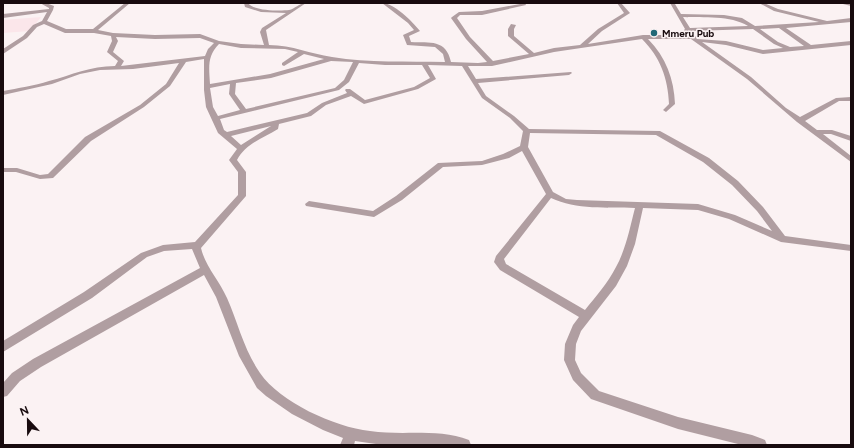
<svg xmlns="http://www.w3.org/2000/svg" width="854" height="448" font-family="Figtree,sans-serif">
<rect width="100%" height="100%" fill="#fbf2f3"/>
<path fill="#fbe6ea" d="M41 17 30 31 3 33V20Z"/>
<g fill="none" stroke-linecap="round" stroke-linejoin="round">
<path fill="#b09ea1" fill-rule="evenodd" d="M40 3H46L54 6 53 10 47 21 66 29H93L125 3H130L98 30 113 33 155 35 200 34 219 41 241 44 264 45 260 32 262 28 286 13 261 12 245 7 244 3H248C253 11 280 11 289 10 295 9 299 3 306 3L266 30 269 45C293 45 310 54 332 57 369 63 407 61 445 62L443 54 435 47 407 45 403 35 414 30 408 23 382 3C394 3 412 21 420 31L409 36 411 42C430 43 446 39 451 62L478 63 487 62 466 39 451 18 452 17 459 12 482 11 520 4V3H525L526 5 482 15H460L457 18 470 37 493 61 529 54 508 36V29L511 24 516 25 514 29V36L534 53 554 48 580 45 598 29 624 13 617 3H621L630 13 602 31 588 44 643 35H689L684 30 685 29 670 3H718L716 4H675L681 14 724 15 742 18 755 26 819 22 774 11 759 3H764L778 9 827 21 851 18V22L786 28 811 45 851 41V45L763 54 726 45 702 42 751 77 786 108 800 117 836 98 851 97V101H839L805 121 817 130H832L851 136V141L831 134H823L851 156V162L797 122 747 79 691 39H648C666 57 674 79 675 104L666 112 663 110 669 104C668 78 660 57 642 39L554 52 492 66H468L476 79 571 72 572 73 569 75 478 83 486 96 514 116 529 129 660 131 709 158 738 181 763 207 785 236 851 245V251L781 242 729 219 698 210 643 208 635 244 627 266 616 286 581 331 576 344 575 360 581 373 599 391 678 417 752 435 765 440 767 445H742L678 429 591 399 573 380 564 360 565 344 573 325 579 317 500 270 494 262 496 256 546 194 522 151 509 158 482 165 443 167 402 200 374 217 306 206 305 204 309 201 373 211 396 196 438 163 482 161 503 154 520 146 523 131 510 118 482 98 462 66 428 65 436 79 418 89 364 104 351 96 326 105 311 116 279 124 278 129C263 138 245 144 237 160L246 172V196L201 248C205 266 219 280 227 298 238 323 244 350 260 373 280 402 334 427 370 431 402 436 437 428 469 440L471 445H383L355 441 354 445H340L343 438 323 430 292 414 266 396 257 388 239 356 216 297 204 275 41 367 20 381 7 396 3 397V383L12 373 33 359 200 268 192 249 164 251 147 257 92 298 3 352V341L84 292 141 253 163 245 195 242 238 195V172L229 160 237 149 218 133 206 107 204 90V59L186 62 170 86 144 107 91 141 53 178 40 179 16 172H3V168H17L40 175 48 174 85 137 140 105 166 84 179 63 133 69 100 70 80 74 52 84 3 95V91C18 88 34 86 49 81 72 75 90 66 115 66L118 61 107 52 112 41 111 36 94 33H65L44 24 37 27 27 38 3 54V49L23 36 33 25 42 21 47 12 3 18V14L49 9V8ZM683 17C704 18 730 15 748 26L690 28ZM779 28 804 46 790 47 778 42 760 29ZM753 29 774 44 783 48 763 50 726 41 697 39 692 31ZM116 37 155 39 200 38 214 43 208 49 205 56 121 66 124 61 113 52 118 41ZM219 44 241 48 285 49 298 52 282 63V65L284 66 304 54 324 59 270 74 210 84C209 67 207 56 219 44ZM331 61 353 62 344 80 335 88 246 109 235 94 236 83 271 78ZM359 63 385 65H422L430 78 414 87 365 100 350 89H346L345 90 347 93 322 103 307 113 227 132 224 130 220 119 339 90 349 82ZM230 84 229 94 240 110 218 116 213 107 210 88ZM271 126 241 145 231 136ZM530 133 656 135 703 162 732 185 757 211 772 231 735 215 698 204 577 200 566 199 553 192 528 147ZM551 198C576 210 608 207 635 208 630 227 626 249 616 267 608 283 596 296 585 310L506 264 504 259Z
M843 3H851V6L843 4Z"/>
</g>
<circle fill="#216877" stroke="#fbf2f3" stroke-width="1.5" cx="654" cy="33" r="4"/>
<g text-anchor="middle" stroke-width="3" stroke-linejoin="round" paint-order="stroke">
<g font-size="10" font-weight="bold" fill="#180b0e" stroke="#fbf2f3" text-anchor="start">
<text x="662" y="37">Mmeru Pub</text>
</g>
</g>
<rect width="854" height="448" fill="none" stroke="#180b0e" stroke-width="8"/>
<g transform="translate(28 420) rotate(338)" stroke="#fbf2f3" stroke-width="3" paint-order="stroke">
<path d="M0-3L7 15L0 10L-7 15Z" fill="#180b0e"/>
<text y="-6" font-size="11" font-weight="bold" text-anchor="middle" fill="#180b0e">N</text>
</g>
</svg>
